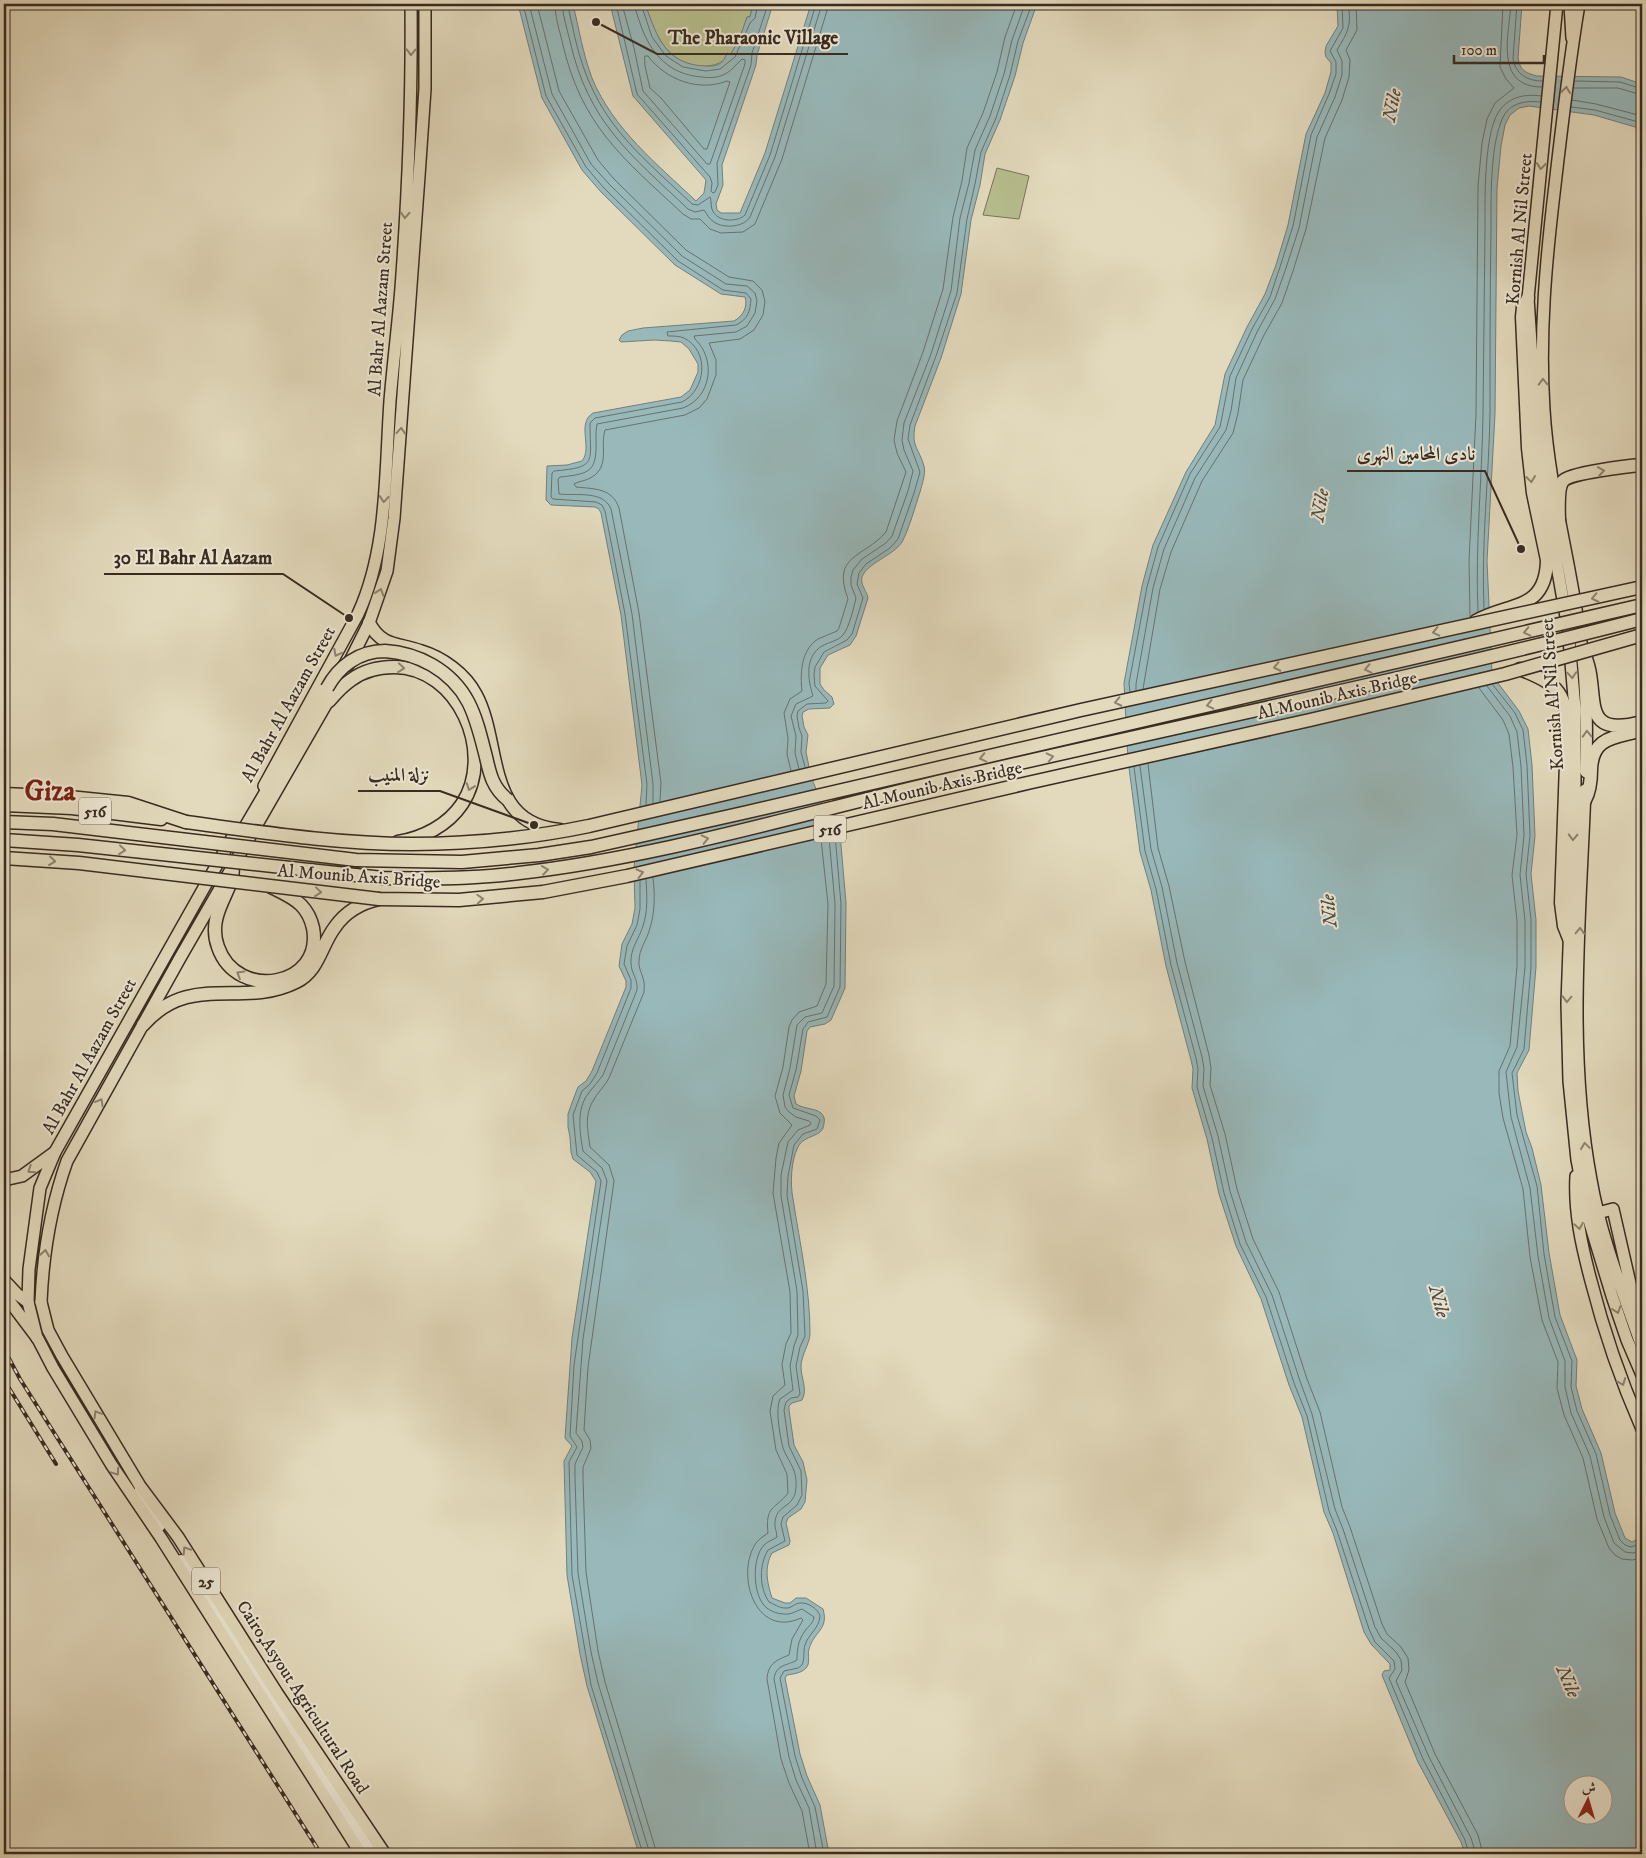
<svg xmlns="http://www.w3.org/2000/svg" width="1646" height="1858" font-family="'IM FELL DW Pica',Amiri,serif">
<rect width="100%" height="100%" fill="#e3dabd"/>
<filter id="stains"><feTurbulence type="fractalNoise" baseFrequency=".004" numOctaves="4"/><feColorMatrix values="0 0 0 0 .2 0 0 0 0 .09 0 0 0 0 .02 0 0 0 .5 -.17"/></filter>
<radialGradient id="worn" r=".72"><stop offset=".6" stop-color="#630" stop-opacity="0"/><stop offset="1" stop-color="#630" stop-opacity=".3"/></radialGradient>
<path fill="#b7be8e" stroke="#787458" d="M645 4H753L750 17H747C738 46 729 72 693 65 680 62 669 54 662 43 654 32 650 17 645 4Z
M997 168 1029 176 1019 219 983 215Z"/>
<path fill="#98b8ba" stroke="#72807d" fill-rule="evenodd" d="M518 4H573C579 29 583 54 592 78 613 129 657 164 696 201L704 193 706 180 633 96 610 4H645C657 36 665 65 706 66 717 67 723 64 727 53L731 54 740 37 747 17H750L753 4H773L757 55 756 65 722 165 723 185 716 204 717 210 721 213H740L765 153 811 4H1037L1023 43 1015 76 1000 120 985 154 980 185 971 220 961 294 941 358 915 426C911 447 919 448 924 466 926 474 922 484 920 492 916 504 908 532 902 542 893 556 867 563 862 577 860 585 867 591 868 598L856 636 850 645 828 655 820 668V684L824 690 832 697 834 704 830 708 809 709 803 712 802 716 804 727 808 735 806 752 811 777 827 815 837 828 840 834 846 903 845 988 831 1020 825 1024 810 1027 807 1031 801 1071 794 1096 796 1104C804 1109 815 1108 821 1113 824 1116 825 1119 824 1123 824 1138 804 1134 798 1147 791 1160 790 1184 793 1199 800 1244 810 1288 810 1334 810 1343 801 1355 801 1367 801 1378 808 1389 802 1400L792 1403 789 1406V1410L794 1445 803 1462 807 1480 805 1502 801 1509 788 1518 786 1523 790 1541 789 1545 772 1553C764 1568 767 1582 772 1598L785 1603H790L796 1598H806L823 1609C829 1630 814 1631 809 1649 807 1655 811 1663 806 1668 802 1673 793 1674 787 1675L785 1678 800 1754 807 1776 820 1805 829 1854H639L587 1686 580 1654 567 1575 564 1461 572 1446 565 1438 572 1338 596 1181 590 1172 573 1159 571 1152 570 1137 568 1127V1114L573 1100 578 1087 586 1081 592 1071 626 987V981L619 966 622 944 632 924 635 908 634 868 642 785 621 615 601 513 599 509 595 507 551 505 546 500 547 466 567 465 582 461C593 447 576 424 593 413L681 397 690 390 698 372V364L689 349 681 342 671 341 654 340 621 342 619 340 622 335 628 331 643 328 734 321C743 316 748 307 745 297L721 294 675 265 601 192 582 170 542 98Z
M1337 4H1522L1518 58C1520 71 1526 73 1537 76L1621 77 1642 84V129L1594 115 1529 106 1519 108 1510 115 1505 125 1501 146 1497 188 1495 414 1487 561 1492 672 1498 683 1519 711 1528 729 1532 765 1535 836 1531 874 1536 920V967L1529 1050 1517 1073 1518 1091 1526 1132 1532 1148 1541 1185 1549 1253 1560 1315 1577 1360 1576 1386 1582 1409 1601 1453 1615 1513 1625 1538 1632 1542 1642 1537V1854H1465L1461 1842 1418 1762 1382 1675 1384 1671 1390 1670V1664L1371 1644 1364 1632 1333 1533 1324 1512 1302 1417 1289 1385 1261 1299 1236 1246 1219 1194 1207 1139 1192 1088 1193 1069 1191 1060 1166 966 1151 890 1140 852 1128 760 1124 683 1142 586 1153 545 1186 472 1215 425 1225 374 1247 327 1265 294 1276 265 1288 225 1306 134 1325 93 1331 72V63L1326 57 1325 52 1326 46 1338 26ZM1574 1786H1604V1816H1574Z"/>
<g fill="none" stroke-linecap="round" stroke-linejoin="round">
<path stroke="#68726e" stroke-width="1" d="M523 4 546 96 586 167 604 188 678 261 723 290 746 293 751 299C750 312 748 319 736 325L667 332 668 336C673 336 680 336 684 338 710 351 706 390 682 402L595 418 590 423C590 463 598 467 554 471L552 473 551 497 553 499 596 502 602 505 605 511 625 614 647 784 646 805
M529 4 552 94 591 164 609 184 682 256 726 284 747 286 755 293 757 301 755 313 747 326 736 332 694 336 695 339C716 359 712 397 683 408L597 424C596 429 596 434 596 439 597 471 591 474 560 477L558 479 559 494C577 496 603 490 611 509L632 614 653 784V803
M537 4 559 91 598 160 614 179 686 250 729 277 753 281 762 290 765 301 763 315 754 330 740 339 709 343 716 360V375L707 399 699 408 685 415 605 430C600 446 610 466 592 477 586 481 579 481 574 484L576 487C595 489 612 488 619 508L639 613 661 783 660 801
M555 4C555 16 559 29 562 41 581 126 623 158 683 214L691 219H700L710 229 721 233 743 232 755 224 782 159 829 4
M562 4C563 16 567 29 570 41 588 122 630 154 688 209L695 212 704 210C707 214 709 219 714 222 724 229 744 227 750 217L775 157 822 4
M568 4C569 15 573 26 575 38 594 120 634 149 692 204L698 205 710 197C712 202 710 208 714 213 720 222 738 222 745 215L770 155 816 4
M616 4 637 94 710 177 712 183 711 191 713 193 715 192 718 185 717 163 751 65 752 53 768 4
M622 4 634 48 643 91 707 164H710L745 64V60L742 59C737 64 731 71 725 74 718 78 709 78 702 77 670 75 651 54 641 26 639 19 635 11 635 4
M641 4 652 37 666 56 683 67 706 71 720 69 735 57 750 23 755 18 758 4
M1511 4C1509 35 1494 87 1542 87
M1517 4 1513 58C1515 74 1527 81 1542 81
M645 56H648C666 80 699 92 727 81L730 82 707 149H704L661 98 650 88 645 66Z
M1575 81 1620 82 1642 89
M1574 88H1618L1642 95
M1572 100 1596 104 1642 116
M1571 107 1595 110 1642 123
M1484 609C1481 543 1489 478 1490 412 1490 352 1490 291 1491 231 1491 200 1490 150 1501 122 1507 104 1523 100 1540 102
M1478 612C1475 546 1482 481 1483 415 1484 353 1484 291 1485 229 1485 198 1484 147 1495 119 1503 99 1521 93 1541 96
M1470 616 1469 561 1476 414 1478 186 1482 143 1487 119 1495 103 1514 88 1506 79 1500 67 1503 4
M1493 685 1515 713 1523 730 1527 765 1530 835 1526 874 1531 920V967L1524 1049 1512 1073 1517 1115 1537 1186 1544 1254 1555 1317 1572 1361 1571 1387 1577 1411 1596 1454 1610 1515 1620 1540 1625 1545 1631 1547 1642 1543
M1487 686 1510 716 1517 732 1521 766 1524 835 1520 875 1525 921V967L1517 1047 1506 1072 1511 1117 1530 1188 1538 1256 1549 1318 1565 1361V1387L1571 1413 1590 1456 1604 1517 1614 1543 1625 1552 1633 1553 1642 1550
M1479 688 1503 720 1509 734 1513 767 1517 835 1512 875 1517 921V966L1510 1046 1499 1071V1093L1503 1118 1523 1189 1530 1257 1542 1320 1558 1362 1557 1388 1564 1415 1583 1458 1597 1519 1609 1548 1615 1555 1622 1559 1632 1560 1642 1558
M1143 689 1160 589 1171 552 1202 481 1233 433 1238 413 1243 380 1264 335 1282 303 1293 271 1306 229 1325 138 1342 100 1349 77 1350 60 1346 50 1357 30 1356 4
M1136 690V684L1153 588 1164 549 1195 478 1226 430 1231 411 1236 378 1257 332 1275 299 1286 268 1299 228 1317 137 1335 97 1342 75V61L1337 50C1348 32 1352 25 1348 4
M1130 692 1129 683 1147 587 1158 547 1190 474 1220 427 1230 376 1252 329 1270 297 1280 267 1293 226 1311 135 1329 94 1336 74V62L1330 51 1343 28 1342 4
M1148 764 1158 848 1169 886 1185 962 1209 1055 1211 1068 1210 1085 1225 1134 1237 1189 1253 1239 1279 1292 1307 1379 1320 1412 1342 1507 1350 1527 1382 1624 1387 1634 1401 1647 1408 1658 1409 1670 1405 1682 1435 1754 1478 1835 1483 1854
M1140 766 1151 849 1162 887 1177 963 1202 1057 1204 1068 1203 1086 1218 1136 1230 1191 1246 1242 1272 1295 1300 1381 1312 1414 1335 1509 1343 1529 1375 1627 1381 1638 1396 1652 1401 1660 1402 1670 1396 1681 1429 1757 1471 1838 1476 1854
M805 767 801 752 802 736 799 728 797 716 798 711 807 704 826 703 828 701 815 686 814 675 815 667 824 652 847 640 852 634 863 598 857 584 859 573 866 564 890 548 898 539 914 493 920 472 908 439 910 425 936 356 957 293 967 219 975 184 981 152 996 118 1010 75 1018 41 1032 4
M1134 767 1145 851 1156 889 1171 965 1196 1058 1198 1069 1197 1087 1212 1138 1224 1193 1240 1244 1266 1297 1294 1383 1307 1416 1329 1511 1337 1531 1369 1629 1375 1642 1394 1661 1395 1669 1389 1678 1423 1759 1465 1840 1469 1854
M799 769 795 753 796 736 791 716 796 704 813 696C808 680 804 657 822 646 829 642 838 641 843 635 849 628 854 607 856 598L851 585V577L853 570 862 559 886 543 892 536 908 491 913 471 904 450 902 440 904 423 931 354 951 291 960 218 969 183 975 150 990 116 1004 74 1012 40 1025 4
M791 771 787 754 788 738 784 713 790 699 802 691C800 673 801 650 818 639 824 636 831 634 837 631L839 628 848 599C831 554 864 558 886 532L906 472 897 453 894 440 897 421 923 352 943 289 953 217 962 181 967 148 983 113 997 72 1005 37 1017 4
M653 878C655 894 655 912 650 928 647 940 639 949 639 961 638 972 646 976 644 992L609 1078C605 1086 597 1093 593 1101 584 1116 588 1131 590 1147L609 1165 614 1181 588 1367 584 1430 590 1440 591 1448 583 1467V1478L586 1572 598 1651 605 1682 657 1854
M646 879C647 895 648 911 643 926 639 939 630 949 631 963 631 974 638 977 637 990L603 1075C598 1082 593 1087 588 1094 576 1109 580 1134 583 1151L602 1168 607 1181 583 1339 576 1433 582 1441 583 1447 575 1464V1478L578 1573 591 1652 598 1683 650 1854
M640 881V909L637 925 627 946 624 964 631 980V988L597 1073 590 1084 582 1091 573 1115 577 1155 597 1172 601 1181 574 1365 570 1436 577 1447 569 1462 572 1575 591 1685 643 1854
M810 1854 802 1811 789 1783 781 1759 767 1679C768 1663 777 1660 789 1655L792 1639 803 1620 801 1618C755 1639 735 1574 756 1543 760 1538 764 1536 768 1533 765 1505 775 1510 788 1493L787 1474 776 1450 770 1411 773 1396 785 1385 782 1364 786 1344 791 1333 790 1292 773 1193 776 1158 779 1143 792 1125 780 1113 775 1096 783 1067 789 1027 792 1020 799 1012 817 1006 826 984 828 904 821 839
M817 1854 809 1808 796 1780 789 1757 774 1679C776 1664 787 1666 797 1660 797 1650 798 1640 805 1631 809 1625 813 1624 814 1617L802 1609C796 1611 791 1615 784 1614 777 1614 767 1610 763 1604 753 1591 752 1558 764 1545 768 1541 773 1540 777 1537 777 1532 774 1527 775 1522 777 1501 798 1511 796 1480 795 1467 787 1459 783 1448 780 1436 775 1409 780 1399L793 1390 790 1366 794 1346 798 1335 797 1291 781 1196V1175L788 1142 798 1130 810 1125 811 1123 809 1121 796 1117 789 1112 785 1107 783 1095 790 1068 797 1025 805 1017 822 1013 834 986 835 904 829 837
M824 1854 815 1807 802 1778 795 1756 780 1678 784 1671 798 1668 802 1665C805 1658 803 1651 805 1645 809 1633 819 1629 820 1616 818 1609 808 1602 800 1603 795 1603 791 1609 785 1608 779 1608 774 1604 769 1602 759 1587 759 1565 768 1550L785 1541 781 1524 783 1517 797 1505 802 1495 801 1471 789 1446 784 1410 786 1402 791 1398 798 1397 800 1394 796 1366 800 1347 805 1336 803 1291 787 1195 788 1176 794 1145 803 1134 817 1129 820 1120 816 1116 793 1108 789 1095 796 1070 803 1029 808 1022 827 1017 840 987 841 904 835 835"/>
<g stroke="#392b21" stroke-width="12">
<path id="secondary" d="M140 1489 141 1496 160 1526
M181 1560 373 1854"/>
</g>
<g stroke="#392b21" stroke-width="14">
<path id="primary" d="M1570 4 1572 38
M348 665 369 623 387 571 394 518 419 176 425 89V4
M264 786 358 614C388 549 385 472 390 401 393 364 398 326 401 288 408 194 412 98 411 4
M41 1302C43 1254 51 1206 67 1161L180 958 332 694
M37 1338 28 1302 29 1269 40 1188 55 1152 232 838"/>
</g>
<g stroke="#392b21" stroke-width="14">
<path id="trunk" d="M1557 4 1528 298 1539 464 1568 628 1575 709V784L1567 1003 1569 1081 1577 1160 1589 1220 1612 1296 1627 1340 1642 1375
M1579 4C1569 64 1562 124 1555 185 1546 260 1539 334 1544 410 1549 492 1573 570 1582 651 1587 691 1587 732 1586 772
M1585 790C1580 920 1567 1052 1591 1180 1601 1238 1623 1292 1642 1347
M1576 1176C1574 1213 1582 1247 1591 1281 1604 1332 1621 1381 1642 1429
M4 1180 22 1176 55 1152
M1598 1213 1613 1209 1632 1292 1642 1315
M4 1280 17 1294 28 1302
M4 1294 38 1339 53 1368 111 1464 161 1538 361 1854
M41 1302 48 1330 62 1356 140 1486 178 1537 277 1693 385 1854"/>
</g>
<g stroke="#392b21" stroke-width="15">
<path id="motorway" d="M1559 524C1559 514 1557 488 1563 481 1569 473 1629 466 1642 465
M1476 621C1508 602 1546 612 1547 560L1533 493 1528 448 1522 317 1523 307 1528 298
M369 623C382 647 397 643 420 651 443 658 465 674 476 695 502 744 484 824 560 830
M1583 652C1603 690 1574 740 1642 722
M1520 669C1559 685 1567 692 1567 736L1561 903 1564 926 1570 941
M329 701C336 693 342 686 351 680 363 671 379 667 394 667 458 667 496 753 462 804 448 825 423 838 398 842
M4 794 69 797 128 803 186 822
M1585 800C1590 791 1591 781 1591 770 1592 736 1615 738 1642 730
M4 805 72 808 161 819
M227 846 237 840 242 833 327 688
M232 866C238 887 205 912 218 947 237 1002 324 987 313 928 311 919 307 911 301 905 293 897 281 892 271 887
M143 1025C191 971 242 1009 296 982 319 971 321 945 335 927 346 911 361 903 379 899"/>
</g>
<use href="#secondary" stroke="#ede7d4" stroke-width="10"/>
<use href="#primary" stroke="#e3dabd" stroke-width="11"/>
<use href="#trunk" stroke="#e3dabd" stroke-width="11"/>
<use href="#motorway" stroke="#e3dabd" stroke-width="12"/>
<g stroke="#392b21" stroke-width="4">
<path id="rail" d="M4 1349 20 1379 321 1854
M4 1380 56 1464"/>
</g>
<use href="#rail" stroke="#ede7d4" stroke-width="2" stroke-dasharray="5.5" stroke-linecap="butt"/>
<g stroke="#392b21" stroke-width="15" stroke-linecap="butt">
<path id="motorway-bridge" d="M327 688C339 666 359 651 385 651 400 652 418 657 432 665 470 687 476 718 486 757 490 775 493 788 508 800
M4 822 53 824 356 860 462 862 539 855 591 847 743 813 1642 605
M186 822C261 832 336 844 412 844 472 844 531 838 589 826L1081 710 1642 587
M4 840 78 845 383 878C428 879 474 879 519 873 658 857 793 816 929 784 1167 728 1406 680 1642 619
M4 858 79 863 379 899 459 900 543 892 627 876 1032 782 1310 720 1505 674 1642 635"/>
</g>
<use href="#motorway-bridge" stroke="#e3dabd" stroke-width="12"/>
</g>
<defs><path id="oneway-chevron" d="M-2-3.5L2.5 0L-2 3.5" fill="none" stroke-width="1.6" stroke-linecap="round" stroke-linejoin="round" transform="scale(1.25)"/></defs>
<g stroke="#8e826f">
<use href="#oneway-chevron" transform="translate(411 52) rotate(91)"/>
<use href="#oneway-chevron" transform="translate(1566 90) rotate(-83)"/>
<use href="#oneway-chevron" transform="translate(1541 166) rotate(96)"/>
<use href="#oneway-chevron" transform="translate(405 215) rotate(93)"/>
<use href="#oneway-chevron" transform="translate(1543 382) rotate(-92)"/>
<use href="#oneway-chevron" transform="translate(401 431) rotate(-86)"/>
<use href="#oneway-chevron" transform="translate(1601 471) rotate(-9)"/>
<use href="#oneway-chevron" transform="translate(1531 479) rotate(83)"/>
<use href="#oneway-chevron" transform="translate(384 499) rotate(95)"/>
<use href="#oneway-chevron" transform="translate(380 592) rotate(-71)"/>
<use href="#oneway-chevron" transform="translate(1595 598) rotate(168)"/>
<use href="#oneway-chevron" transform="translate(1436 632) rotate(167)"/>
<use href="#oneway-chevron" transform="translate(1527 632) rotate(167)"/>
<use href="#oneway-chevron" transform="translate(337 653) rotate(118)"/>
<use href="#oneway-chevron" transform="translate(1277 667) rotate(168)"/>
<use href="#oneway-chevron" transform="translate(401 668) rotate(6)"/>
<use href="#oneway-chevron" transform="translate(1368 669) rotate(167)"/>
<use href="#oneway-chevron" transform="translate(1572 675) rotate(86)"/>
<use href="#oneway-chevron" transform="translate(1118 702) rotate(168)"/>
<use href="#oneway-chevron" transform="translate(1210 705) rotate(167)"/>
<use href="#oneway-chevron" transform="translate(1587 734) rotate(-91)"/>
<use href="#oneway-chevron" transform="translate(1050 757) rotate(-13)"/>
<use href="#oneway-chevron" transform="translate(983 758) rotate(167)"/>
<use href="#oneway-chevron" transform="translate(470 787) rotate(110)"/>
<use href="#oneway-chevron" transform="translate(1573 837) rotate(92)"/>
<use href="#oneway-chevron" transform="translate(705 839) rotate(-13)"/>
<use href="#oneway-chevron" transform="translate(122 850) rotate(6)"/>
<use href="#oneway-chevron" transform="translate(52 861) rotate(6)"/>
<use href="#oneway-chevron" transform="translate(545 870) rotate(-8)"/>
<use href="#oneway-chevron" transform="translate(640 873) rotate(-14)"/>
<use href="#oneway-chevron" transform="translate(318 892) rotate(6)"/>
<use href="#oneway-chevron" transform="translate(480 899) rotate(-3)"/>
<use href="#oneway-chevron" transform="translate(1580 931) rotate(-88)"/>
<use href="#oneway-chevron" transform="translate(240 974) rotate(-149)"/>
<use href="#oneway-chevron" transform="translate(1567 999) rotate(92)"/>
<use href="#oneway-chevron" transform="translate(100 1102) rotate(-61)"/>
<use href="#oneway-chevron" transform="translate(1585 1146) rotate(-98)"/>
<use href="#oneway-chevron" transform="translate(31 1170) rotate(147)"/>
<use href="#oneway-chevron" transform="translate(1579 1226) rotate(81)"/>
<use href="#oneway-chevron" transform="translate(45 1253) rotate(-81)"/>
<use href="#oneway-chevron" transform="translate(1617 1310) rotate(71)"/>
<use href="#oneway-chevron" transform="translate(1622 1382) rotate(69)"/>
<use href="#oneway-chevron" transform="translate(97 1414) rotate(-121)"/>
<use href="#oneway-chevron" transform="translate(116 1472) rotate(56)"/>
<use href="#oneway-chevron" transform="translate(186 1550) rotate(-123)"/>
</g>
<g text-anchor="middle" stroke-width="4" stroke-linejoin="round" paint-order="stroke">
<g fill="#ede7d4" stroke="#6f6357" stroke-width="1">
<rect x="79" y="797.5" width="32" height="27" rx="4"/>
<rect x="814" y="815.5" width="32" height="27" rx="4"/>
<rect x="192" y="1567.5" width="28" height="27" rx="4"/>
</g>
<g font-size="16" font-weight="bold" fill="#392b21">
<text x="95" y="817">516</text>
<text x="830" y="835">516</text>
<text x="206" y="1587">25</text>
</g>
<g font-size="18" fill="#392b21" stroke="#ede7d4">
<text transform="translate(1519 229) rotate(-85)" y="6">Kornish Al Nil Street</text>
<text transform="translate(380 309) rotate(-86)" y="6">Al Bahr Al Aazam Street</text>
<text transform="translate(1552 694) rotate(-94)" y="6">Kornish Al Nil Street</text>
<text transform="translate(1337 695) rotate(-13)" y="6">Al Mounib Axis Bridge</text>
<text transform="translate(288 704) rotate(-61)" y="6">Al Bahr Al Aazam Street</text>
<text transform="translate(942 785) rotate(-13)" y="6">Al Mounib Axis Bridge</text>
<text transform="translate(359 876) rotate(4)" y="6">Al Mounib Axis Bridge</text>
<text transform="translate(89 1056) rotate(-61)" y="6">Al Bahr Al Aazam Street</text>
<text transform="translate(303 1697) rotate(57)" y="6">Cairo,Asyout Agricultural Road</text>
</g>
<g font-size="19" font-style="italic" fill="#514e47" stroke="#ede7d4">
<text transform="translate(1391 105) rotate(-79)" y="7">Nile</text>
<text transform="translate(1319 505) rotate(-81)" y="7">Nile</text>
<text transform="translate(1328 911) rotate(-96)" y="7">Nile</text>
<text transform="translate(1440 1301) rotate(74)" y="7">Nile</text>
<text transform="translate(1569 1681) rotate(66)" y="7">Nile</text>
</g>
<g font-size="28" font-weight="bold" fill="#7a1f14" stroke="#ede7d4">
<text x="50" y="800">Giza</text>
</g>
</g>
<path fill="none" stroke="#392b21" stroke-width="2" d="M596 22L657 54H848M1521 549L1485 471H1347M349 618L283 574H104M534 825L440 791H358"/>
<g fill="#392b21" stroke="#ede7d4" stroke-width="2">
<circle cx="596" cy="22" r="5"/>
<circle cx="1521" cy="549" r="5"/>
<circle cx="349" cy="618" r="5"/>
<circle cx="534" cy="825" r="5"/>
</g>
<g font-size="19" text-anchor="middle" font-weight="bold" fill="#392b21" stroke="#ede7d4" stroke-width="4" stroke-linejoin="round" paint-order="stroke">
<text x="753" y="44">The Pharaonic Village</text>
<text x="1416" y="460">نادى المحامين النهرى</text>
<text x="193" y="564">30 El Bahr Al Aazam</text>
<text x="399" y="781">نزلة المنيب</text>
</g>
<rect width="1646" height="1858" fill="none" stroke="#e3dabd" stroke-width="20"/>
<rect x="5" y="5" width="1636" height="1848" fill="none" stroke="#392b21" stroke-width="2.5"/>
<rect x="10" y="10" width="1626" height="1838" fill="none" stroke="#392b21"/>
<g transform="translate(1588 1800) rotate(5)"><circle r="24" fill="#ede7d4" stroke="#a59c8c"/>
<path d="M0-4L9 19L0 12L-9 19Z" fill="#8f2418"/>
<text y="-8" font-size="14" font-weight="bold" text-anchor="middle" fill="#392b21">ش</text>
</g>
<path d="M1454 55v8h90v-8" fill="none" stroke="#392b21" stroke-width="2.5"/>
<text x="1461" y="55" font-size="15" fill="#392b21" stroke="#ede7d4" stroke-width="4" paint-order="stroke">100 m</text>
<rect width="100%" height="100%" filter="url(#stains)"/>
<rect width="100%" height="100%" fill="url(#worn)"/>
</svg>
